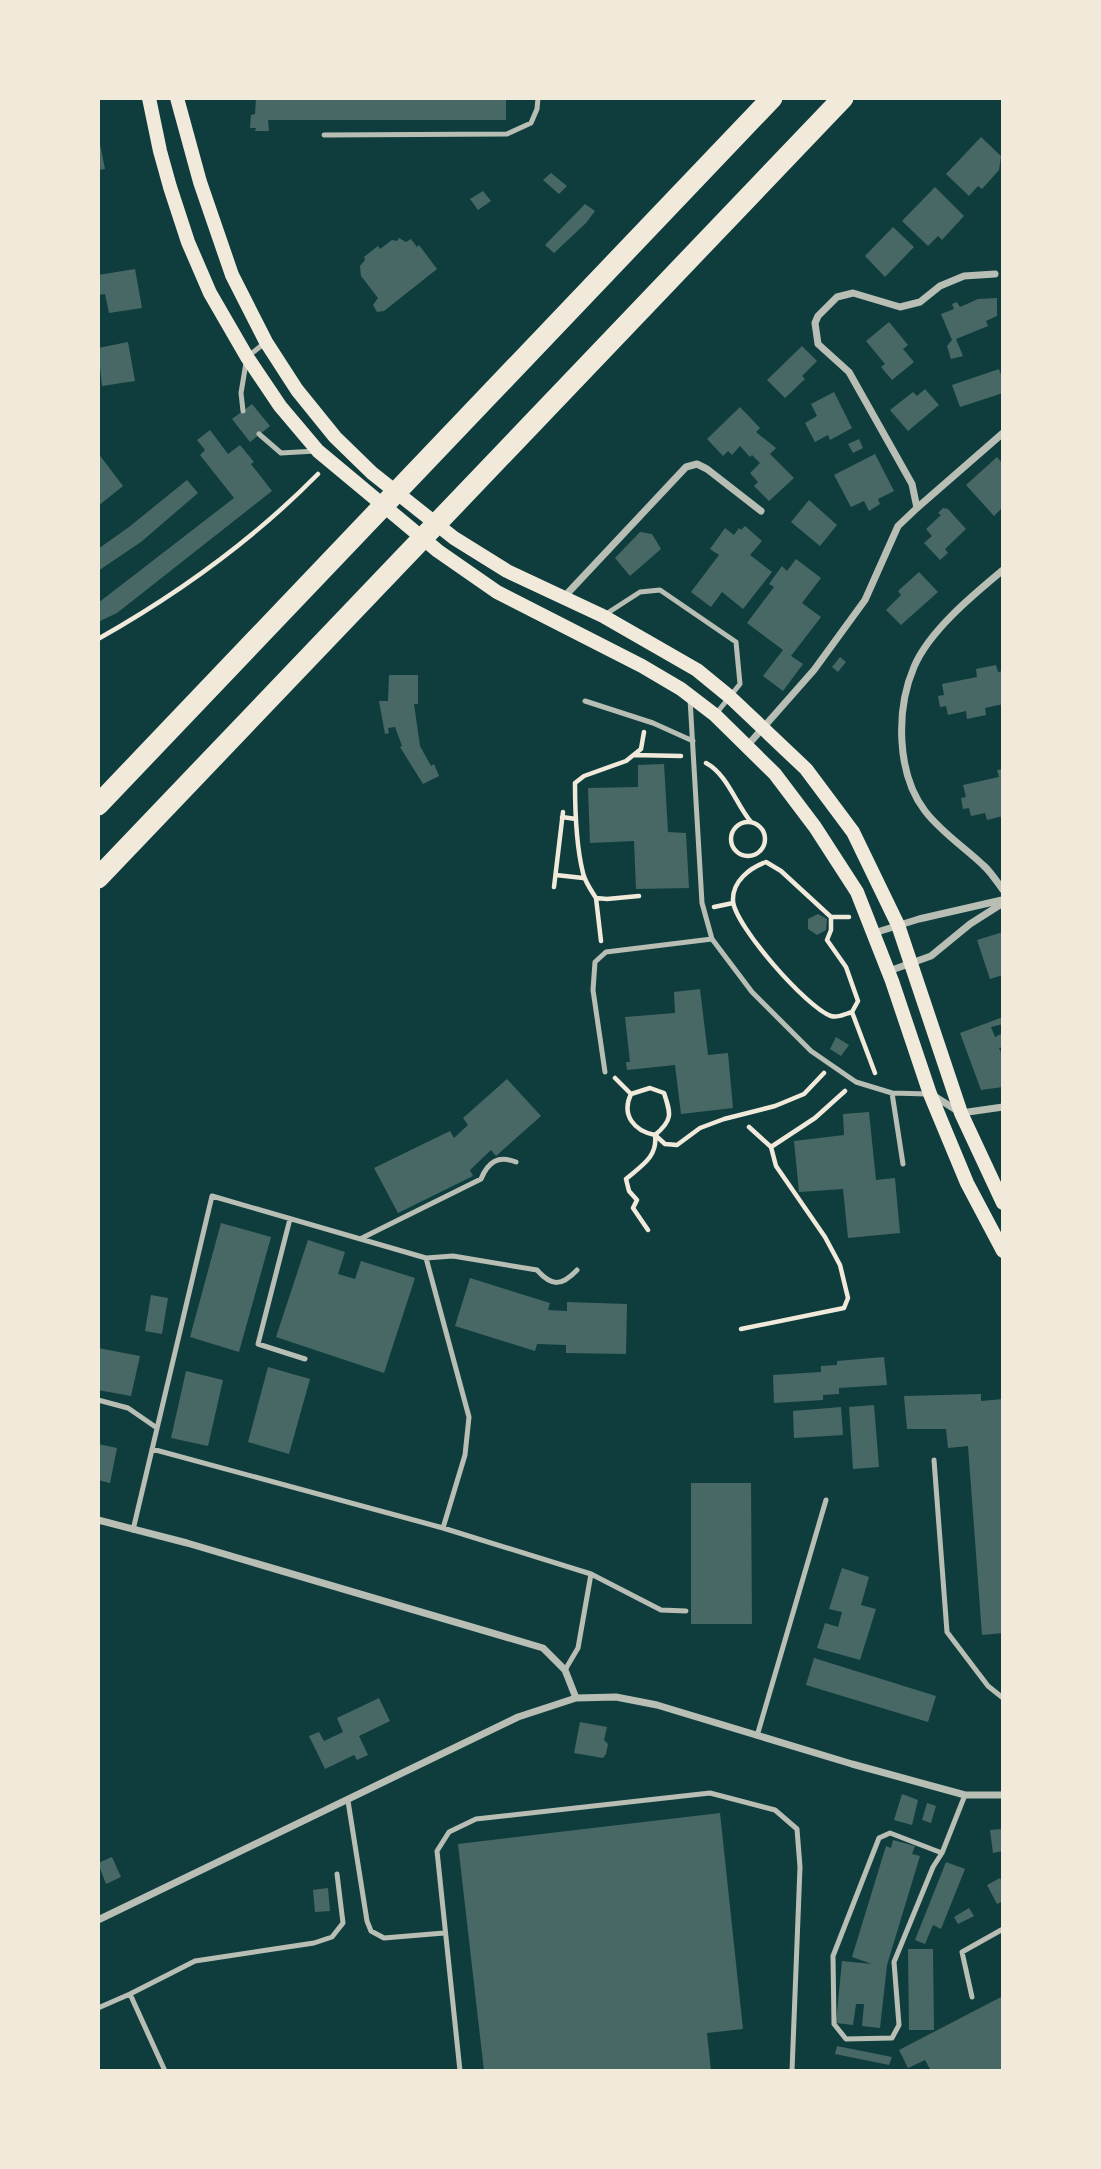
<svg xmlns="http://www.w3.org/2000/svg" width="1101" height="2169" font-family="'Work Sans',sans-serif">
<rect width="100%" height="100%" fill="#0f3d3e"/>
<path fill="#486865" d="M256 98H506V120H268L269 131H255L256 128H250L251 115 255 114Z
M981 137 1001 156 999 170 982 189 978 186 969 196 946 174Z
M99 139 105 169 98 170V140Z
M551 173 567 186 559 194 543 180Z
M935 187 964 216 942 240 938 236 928 246 902 221Z
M483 191 491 201 478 210 470 199Z
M585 204 595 211 586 223 554 253 545 245Z
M893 227 914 247 885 277 865 256Z
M399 238 406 242 411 239 417 247 419 245 437 269 384 311 377 312 373 305 378 298 361 276 360 266 365 260 364 257 378 246 380 249 392 240 397 241Z
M135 269 142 308 109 313 105 294 98 295V275Z
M997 298V316L986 321 988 326 956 339 963 356 951 359 947 346 952 340 941 314 954 309 952 304 957 302 960 307 978 299Z
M889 322 908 345 903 349 914 362 892 380 881 367 885 364 866 341Z
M128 342 135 381 102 386 98 348Z
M802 346 817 361 802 376 805 379 785 398 767 380Z
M999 369 1003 380V393L960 407 952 385Z
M925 389 939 405 908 431 890 410 913 392 917 396Z
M834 392 852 428 830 440 828 435 815 442 805 423 817 416 811 404Z
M252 404 270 426 250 442 232 419Z
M740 407 760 428 756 432 776 448 770 454 794 478 769 501 754 486 758 482 750 473 760 463 752 455 750 457 740 446 732 455 728 451 723 456 707 439Z
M210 430 228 454 240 445 254 462 251 464 272 491 117 613 98 622V603L234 498 200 455 205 450 197 440Z
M859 439 863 448 853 453 848 444Z
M98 453 123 486 98 506Z
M875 454 894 491 878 499 880 504 869 511 864 501 851 507 834 475Z
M997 457 1003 464V507L994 516 966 485Z
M187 480 198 493 141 542 98 571V549L129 527Z
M809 500 837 525 820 546 791 522Z
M943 508 948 509 966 529 945 549 948 553 940 560 924 543 932 536 926 529 941 515 938 513Z
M745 526 762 541 750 555 772 572 743 609 722 592 711 607 691 592 719 555 710 549 725 528 734 535 739 528 741 530Z
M640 532 652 534 661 549 630 576 615 558Z
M796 559 821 578 802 603 821 617 791 656 803 664 783 691 763 676 783 650 747 623 774 587 769 584 782 566 787 571Z
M919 572 938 592 901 625 886 610 901 595 898 591Z
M840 657 846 662 838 672 832 667Z
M996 665 998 672 1003 671V704L985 708 986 715 967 719 966 711 948 715 946 706 940 707 938 696 944 695 942 684 977 677 976 669Z
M389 675H418V704H414L420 746 431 766 434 764 439 776 423 784 400 747 402 746 395 727 388 728 389 733 385 734 379 701H388Z
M664 764 668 832 686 833 689 888 636 889 634 841 590 843 588 788 638 787V765Z
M1003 769V816L987 820 985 813 971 816 969 808 963 809 961 798 966 797 963 785 999 777 997 770Z
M818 914 827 919 826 930 817 935 808 929V919Z
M1003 932V975L990 979 977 940Z
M700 989 708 1055 728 1053 733 1108 681 1114 675 1065 627 1070 626 1062H630L625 1017 675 1013 674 992Z
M1003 1017V1024L991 1027 995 1037 1001 1034 1003 1040V1047L999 1048 1003 1057V1087L981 1090 960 1033Z
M836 1037 849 1045 841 1056 830 1049Z
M507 1079 541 1116 496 1156 491 1150 470 1170 473 1176 398 1213 374 1168 450 1131 454 1138 468 1125 463 1118Z
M869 1112 876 1180 895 1178 900 1233 848 1238 843 1189 799 1192 794 1141 844 1135 843 1114Z
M221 1223 271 1237 239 1352 190 1337Z
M308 1240 345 1252 338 1274 355 1279 361 1261 415 1278 384 1373 276 1337Z
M470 1278 550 1303 548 1310 567 1311V1302L627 1304 626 1354 566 1353V1345L537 1344 535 1351 455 1326Z
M151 1295 168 1298 162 1334 145 1331Z
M98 1348 140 1356 131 1396 98 1390Z
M884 1357 887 1385 839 1388V1394L823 1395V1400L774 1403 773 1375 821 1372V1366L837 1365V1361Z
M268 1367 310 1379 289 1454 248 1442Z
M186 1371 223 1380 208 1446 171 1438Z
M981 1394V1401L1003 1399V1633L982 1635 968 1446 948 1448 946 1429H907L904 1396Z
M874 1405 879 1467 853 1469 849 1407Z
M841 1407 843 1435 794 1438 793 1411Z
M98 1444 117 1448 110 1483 98 1480Z
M691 1483H751L752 1624H691Z
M842 1568 869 1577 861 1605 876 1609 860 1660 817 1648 825 1623 838 1627 842 1612 829 1609Z
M814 1658 936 1696 928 1722 806 1685Z
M379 1698 390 1721 359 1736 368 1755 357 1760 354 1755 325 1769 309 1736 319 1732 324 1741 343 1732 337 1718Z
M580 1722 607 1727 604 1740 608 1744 606 1754 603 1758 574 1753Z
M902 1794 918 1800 912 1825 894 1820Z
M927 1803 936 1806 931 1823 922 1820Z
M720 1813 743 2029 707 2033 711 2071H484L458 1844Z
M1003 1829V1851L993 1853 990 1830Z
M893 1840 915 1846 912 1854 920 1856 887 1965 880 2028 862 2026 864 2004H856L853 2025 836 2023 842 1961 872 1964 852 1957 886 1846 891 1848Z
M112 1857 121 1877 106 1884 98 1863Z
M946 1862 965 1869 941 1929 933 1925 925 1944 915 1940Z
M1000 1878 1003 1884V1901L997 1904 987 1885Z
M328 1888 330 1911 315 1912 313 1890Z
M969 1908 974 1916 958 1924 954 1917Z
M908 1949H933L934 2030H909Z
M1003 1996V2071H931L925 2060 908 2068 899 2050Z
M837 2046 892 2057 889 2065 835 2054Z"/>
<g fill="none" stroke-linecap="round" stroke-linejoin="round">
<path stroke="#f1e9da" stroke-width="4.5" d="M98 639C176 595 255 538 318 474
M634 755 681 756
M706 763C727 774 736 804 751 822
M562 817 576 819
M731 839a17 17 0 1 1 34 0a17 17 0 1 1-34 0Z
M766 862 781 871 831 917V930L827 940 846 967 858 1001 852 1012C845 1014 838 1018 831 1016 807 1008 735 926 733 901 732 881 750 868 766 862Z
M556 875 583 878
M554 887 563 812
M639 896 607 899 596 898C591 890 585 882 583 873 576 845 575 812 575 783L584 776 626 761 641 749 644 732
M596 898 601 941
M714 907 733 903
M831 917H849
M852 1012 875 1073
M615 1078 631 1094C621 1115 634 1131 655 1135 658 1157 641 1166 626 1179L629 1191 637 1200 633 1208 648 1230
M631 1094 650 1088 664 1093C671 1114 673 1120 655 1135L665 1144 677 1145 700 1128 724 1119 775 1106 804 1094 824 1073
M749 1127 771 1147
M741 1329 844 1308 848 1298 840 1265 825 1237 776 1166 771 1147 815 1118 845 1091"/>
<path stroke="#b8beb3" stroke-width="5" d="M324 135 507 134 531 123 537 109 538 98
M243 411 241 393 247 357 266 342
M259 434 281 453 316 451
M606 614 640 592 660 590 736 642 740 684 715 715
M690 699 702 903 712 939 752 992 811 1051 856 1082 892 1093 927 1094
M585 701 653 723 693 741
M605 1072 593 990 595 962 606 952 712 939
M892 1093 903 1164
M290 1219 258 1344 305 1359
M360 1239 481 1179C488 1162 498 1155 516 1162
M426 1258 469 1417 465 1455 443 1528
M98 1400 128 1408 157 1428
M152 1449 443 1528 591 1574 661 1610 686 1611
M934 1460 947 1632 988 1686 1003 1698
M133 1530 212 1196 426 1258 453 1256 537 1270C552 1287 562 1286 577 1270
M565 1670 578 1648 591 1574
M757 1736 826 1500
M348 1801 367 1921 371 1931 384 1938 444 1933
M942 1853 890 1833 879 1838 833 1956 834 2024 846 2039 892 2038 899 2025 894 1962 933 1867 942 1853 965 1795
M972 1997 962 1952 1003 1929
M98 2008 130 1994
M165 2071 130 1994 195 1961 314 1943 332 1937 343 1923 337 1874
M460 2071 437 1851 449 1832 476 1819 710 1793 775 1810 797 1829 800 1867 792 2071"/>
<path stroke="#b8beb3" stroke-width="7" d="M917 508 1003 433
M1003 570C973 595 929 631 914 667 896 709 896 773 925 811 941 832 964 847 983 865 991 872 997 882 1003 890
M564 597 686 467 697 464 707 469 761 511
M747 746 814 670 865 600 898 526 917 508 912 484 849 372 818 344 815 323 818 316 837 297 853 293 900 307 920 302 940 286 964 276 995 274
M874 933 919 919 1002 900
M889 971 931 956 970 924 1003 903
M934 1096 961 1113 1003 1107
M98 1520 187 1543 543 1648 565 1670 576 1698
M98 1920 518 1717 576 1698 616 1697 657 1705 852 1764 965 1795H1003"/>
<path stroke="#f1e9da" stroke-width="14" d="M149 98 160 151 170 187 188 242 210 293 247 357 280 406 318 451 438 551 497 592 642 666 681 689 715 715 775 774 815 827 857 892 892 981 930 1094 967 1183 1003 1251
M177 98 200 182 232 275 266 342 297 390 335 437 372 473 454 538 507 571 603 616 697 670 730 697 806 769 853 832 898 925 961 1113 1003 1203"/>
<path stroke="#f1e9da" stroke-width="21" d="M98 805 772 98
M98 878 843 98"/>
</g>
<rect width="1101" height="2169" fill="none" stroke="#f1e9da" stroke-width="200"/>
</svg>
